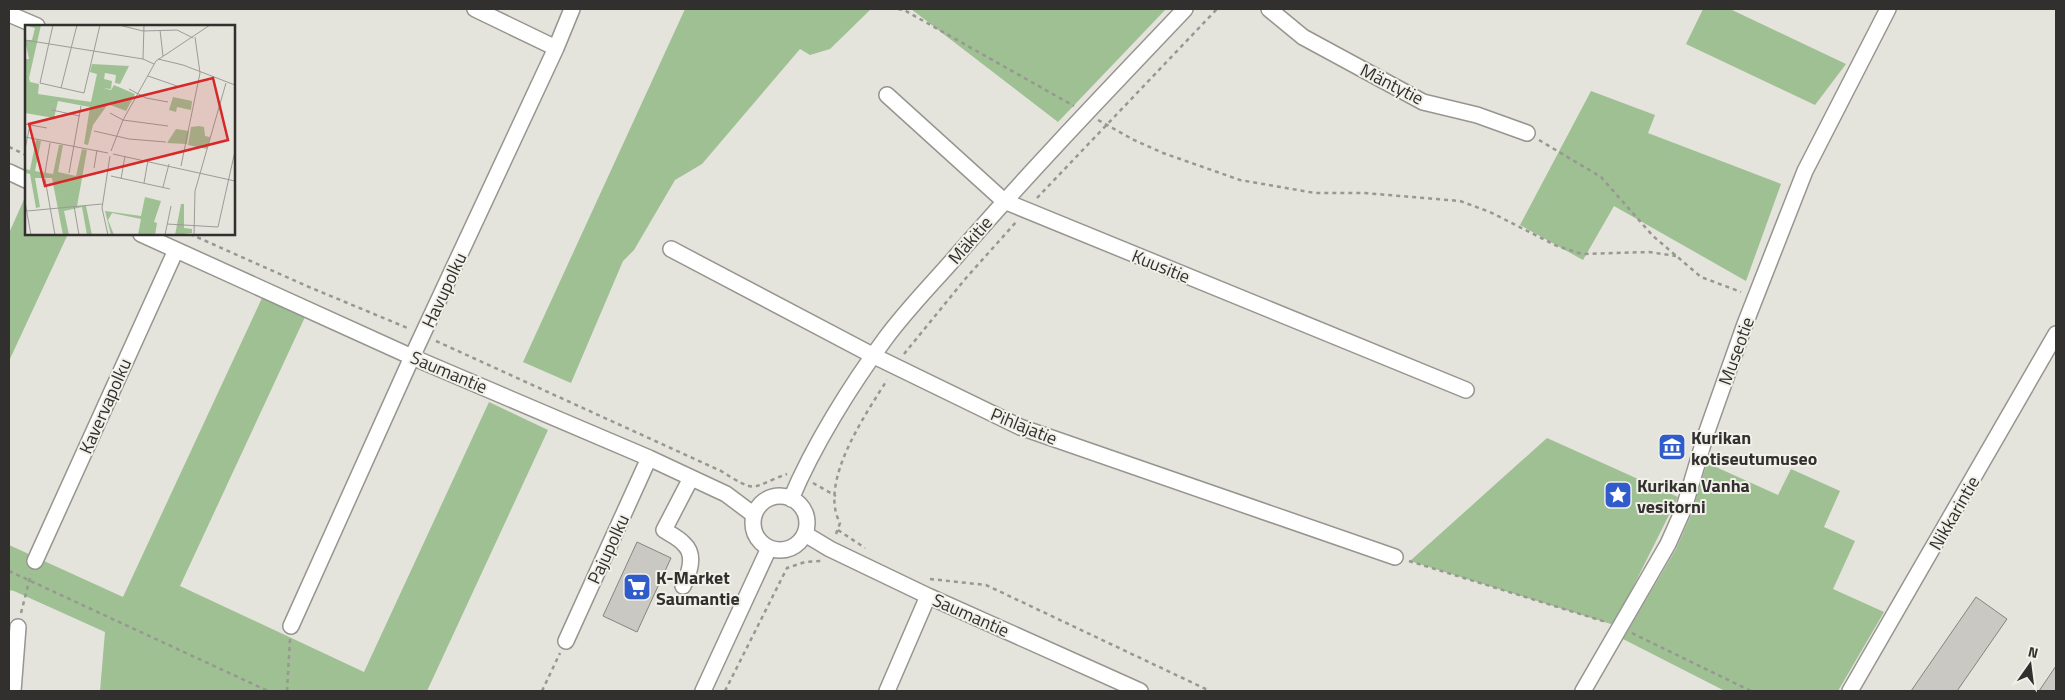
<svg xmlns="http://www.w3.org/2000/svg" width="2065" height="700" viewBox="0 0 2065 700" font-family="'Titillium Web',sans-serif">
<rect width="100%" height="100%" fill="#e4e3dc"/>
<path fill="#9ec093" d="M685 9H871L830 49 810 55 800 49 702 164 675 180 634 250 623 261 571 383 523 362Z
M911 9H1166L1058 122Z
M1703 9H1730L1846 64 1815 105 1686 44Z
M1591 91 1655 115 1648 133 1781 184 1746 281 1614 206 1583 260 1520 225Z
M26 195V234H68L9 361V233Z
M262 298 305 317 180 586 364 672 489 402 548 430 427 691H100L105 632 14 591 9 590V545L123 597Z
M1547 438 1678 497 1614 625 1410 561Z
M1707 463 1778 495 1791 469 1840 491 1824 527 1855 541 1833 589 1884 612 1838 691H1725L1623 639 1676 549 1691 515Z"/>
<path fill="#c9c8c2" stroke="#85847e" d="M637 542 671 558 637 632 603 616Z
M1976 597 2007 619 1957 691H1911Z
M2056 666V691H2039Z"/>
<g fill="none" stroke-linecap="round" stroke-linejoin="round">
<defs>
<path id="minor" d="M475 9 556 48
M1269 9 1303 37 1423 102 1477 115 1527 133
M9 14 37 26
M887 95 1004 201 1466 390
M9 172 26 180
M141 234 412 357 649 458 726 494 754 515
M671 249 874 356 1020 427 1395 557
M753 523a27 27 0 1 1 54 0a27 27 0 1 1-54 0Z
M791 499C813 446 851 385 885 339 907 309 934 282 959 253 1032 169 1109 89 1185 9
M805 534 830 549 928 596 1140 691
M35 561 176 250
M683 586C689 574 696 555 684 544 679 538 670 534 664 530L691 478
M291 626 412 357 556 48 572 9
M566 641 649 458
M13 691 18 627
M703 691 769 548
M887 691 928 596
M1583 691 1668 544 1684 508 1706 434 1745 324 1805 171 1888 9
M1850 691 2056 334"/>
</defs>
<use href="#minor" stroke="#97958f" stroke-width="18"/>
<path stroke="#989792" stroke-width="2.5" stroke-dasharray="4 4" stroke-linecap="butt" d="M898 9 904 10 1074 106
M1098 120 1134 140 1163 153 1240 180 1315 193H1364L1460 201 1490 212 1557 246 1582 254 1649 252 1676 256
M1539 140 1601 177 1653 236 1701 277 1741 292
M9 147 26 155
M1037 198 1217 9
M190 234 309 287 410 329
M436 341 721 471C758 494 749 488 787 474
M904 354 966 278 1017 221
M813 483 836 496
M838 530 865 548
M836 534 840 523C818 482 866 414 887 380
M1409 561 1606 622
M9 571 268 691
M930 579 986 585 1210 691
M21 613 31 574
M1632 633 1751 691
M287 691 290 639
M542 691 560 653
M725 691 787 568 805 562 822 561"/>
<use href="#minor" stroke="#fff" stroke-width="15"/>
</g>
<defs>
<symbol id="museum-square" viewBox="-11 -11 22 22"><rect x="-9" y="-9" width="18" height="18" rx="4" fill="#305bca" stroke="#f1f0e9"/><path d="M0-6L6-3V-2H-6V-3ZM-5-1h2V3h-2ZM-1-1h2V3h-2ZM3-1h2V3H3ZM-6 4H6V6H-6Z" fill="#fff"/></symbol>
<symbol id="sight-square" viewBox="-11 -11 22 22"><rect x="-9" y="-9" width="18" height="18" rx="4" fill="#305bca" stroke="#f1f0e9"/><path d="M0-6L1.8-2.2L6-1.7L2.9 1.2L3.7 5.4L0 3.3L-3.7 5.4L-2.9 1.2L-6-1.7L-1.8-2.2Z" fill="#fff"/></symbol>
<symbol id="supermarket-square" viewBox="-11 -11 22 22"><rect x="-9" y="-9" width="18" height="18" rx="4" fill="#305bca" stroke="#f1f0e9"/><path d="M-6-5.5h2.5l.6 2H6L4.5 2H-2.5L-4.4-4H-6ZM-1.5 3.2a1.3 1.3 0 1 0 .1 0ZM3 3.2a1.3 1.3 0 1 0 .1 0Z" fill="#fff"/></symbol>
</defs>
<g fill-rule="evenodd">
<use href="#museum-square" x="1656" y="431" width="32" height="32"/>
<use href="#sight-square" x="1602" y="479" width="32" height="32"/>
<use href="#supermarket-square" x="621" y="571" width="32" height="32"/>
</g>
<g text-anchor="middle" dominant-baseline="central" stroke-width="4" stroke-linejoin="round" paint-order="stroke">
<g font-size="18" fill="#31302e" stroke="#f1f0e9">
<text transform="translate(1392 84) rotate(27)">Mäntytie</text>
<text transform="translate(970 240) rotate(-49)">Mäkitie</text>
<text transform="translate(1161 266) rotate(22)">Kuusitie</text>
<text transform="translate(444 290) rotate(-65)">Havupolku</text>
<text transform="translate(1736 351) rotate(-70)">Museotie</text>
<text transform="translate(449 372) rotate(23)">Saumantie</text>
<text transform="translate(105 406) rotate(-66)">Kavervapolku</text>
<text transform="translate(1024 426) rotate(22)">Pihlajatie</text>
<text transform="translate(1954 513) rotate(-60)">Nikkarintie</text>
<text transform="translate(608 549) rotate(-65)">Pajupolku</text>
<text transform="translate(971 615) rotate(24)">Saumantie</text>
</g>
<g font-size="18" font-weight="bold" fill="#31302e" stroke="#f1f0e9" text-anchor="start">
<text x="1691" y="437">Kurikan<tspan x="1691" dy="21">kotiseutumuseo</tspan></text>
<text x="1637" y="485">Kurikan Vanha<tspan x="1637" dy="21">vesitorni</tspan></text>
<text x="656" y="577">K-Market<tspan x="656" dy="21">Saumantie</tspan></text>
</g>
</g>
<g transform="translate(25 25)">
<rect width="210" height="210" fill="#e4e3dc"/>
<path d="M0 0H16L4 53 5 57 14 59 13 69 66 77 72 49 65 47 67 39 104 41 95 59 90 58 91 50 80 48 79 54 87 56 86 64 78 63 86 65 89 60 110 69 101 86 83 79 68 100 63 120 59 119 65 82 33 76 29 93 0 88V34H4L0 15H7L10 3ZM148 72 167 76 166 85 152 82 151 87 144 85ZM174 101 179 102 180 111 185 112 182 124 163 120 166 102ZM151 104 164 106 162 119 142 118ZM11 115 16 116 10 146 28 149 34 120H38L33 147 51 151 57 124 62 125 52 181H61L67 210H62L57 182 39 186 44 210H38L27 153H10L15 182 11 183 5 149 0 148V144L5 145ZM120 172 136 176 129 197 132 198 130 210H113L116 194 87 188 83 195 89 210H86L80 186 116 191ZM156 179H159V203L167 204V208L150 210Z" fill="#9ec093"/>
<path fill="none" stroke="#9c9b96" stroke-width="1" d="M28 0 15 58 59 68 75 0M94 0 118 6 152 5 168 13M135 5 138 31M0 15 118 34 129 39M118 34 119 0M133 34 158 40 210 60M123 51 152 61M36 63 52 0M104 64 121 73 143 77M27 85 55 91M85 88 98 95 143 101M0 99 22 103M69 106 104 114 141 117M0 112 83 128M0 124 5 100M86 126 98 95 131 36 185 0M88 129 210 156M156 141 175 48 170 12M69 143 72 125M20 148 25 118M44 148 56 81M86 151 145 164M20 154 30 210M96 154 100 131M119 158 123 135M138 162 144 139M0 177 6 210M49 181 54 210M2 186 77 179M142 199 193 202 210 126M83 210 77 183 85 131M140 210 146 181M169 210 170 166 201 58"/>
<path fill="#d62828" fill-opacity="0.15" stroke="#d62828" stroke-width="2.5" d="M188 53 203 115 20 161 4 99Z"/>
<rect width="210" height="210" fill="none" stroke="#31302e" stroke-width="2.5"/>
</g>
<rect width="2065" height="700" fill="none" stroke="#31302e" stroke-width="20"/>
<g transform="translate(2030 665) rotate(14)" stroke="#f1f0e9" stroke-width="4" paint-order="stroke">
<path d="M0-4L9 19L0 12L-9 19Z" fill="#31302e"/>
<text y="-8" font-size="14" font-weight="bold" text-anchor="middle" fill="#31302e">N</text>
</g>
</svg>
